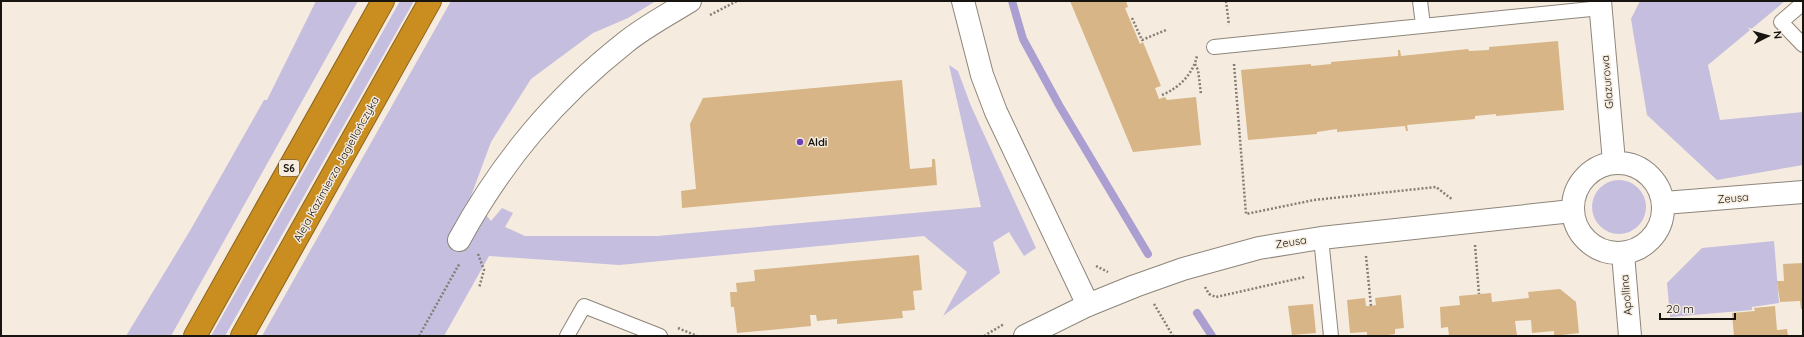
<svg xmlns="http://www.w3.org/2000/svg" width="1804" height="337" viewBox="0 0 1804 337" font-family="Quicksand,sans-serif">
<rect width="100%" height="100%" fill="#f5ecdf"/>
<path fill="#c5bede" d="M316 1H358L171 336H126L191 229 264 100H267Z
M400 1H414L225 336H211Z
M451 1H656L628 18 593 33 531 79 491 142 471 196 491 221 502 208 513 213 505 227 525 236H657L981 207 949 65 958 71 971 106 1036 248 1024 256 1009 232 993 242 1000 273 943 316 967 272 924 236 619 265 489 256 444 336H262Z
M1640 1H1785L1708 65 1720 120 1803 112V165L1717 180 1647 115 1631 19Z
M1592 207a27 27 0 1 1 54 0a27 27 0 1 1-54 0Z
M1774 241 1779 303 1752 307V310L1670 317 1667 283 1702 248Z"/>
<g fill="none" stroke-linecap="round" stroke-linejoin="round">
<path stroke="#ab9ed0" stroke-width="8" d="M1012 1 1023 39 1059 105 1148 254
M1197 313 1212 336"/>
</g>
<path fill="#d7b586" d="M1070 1H1126L1128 7 1125 8 1140 44 1143 42 1161 86 1155 88 1159 99 1165 97 1167 100 1196 97 1201 145 1133 152Z
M1558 41 1564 110 1496 116V114L1475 116V119L1407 125 1408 131H1406L1405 126 1337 132V129L1317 132V134L1248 140 1241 70 1311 64V66L1331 64V62L1398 56V50H1400L1401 56 1468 49 1469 51 1489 50V47Z
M902 80 910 169 932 167V159H935L937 185 682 208 681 191 696 189 690 124 703 98Z
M919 255 922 290 913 291 915 310 902 311 903 318 837 324V319L817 321 816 315H810L811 326 737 333 734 307H731L730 292H737L736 283 755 281 754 270Z
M1803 263V309H1801L1800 301 1780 302 1777 281H1784L1783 264Z
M1560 289 1576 302 1579 333 1554 336V331L1532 333 1531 320 1515 321 1517 336H1449L1448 327 1441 328 1440 307 1460 305 1459 296 1491 293 1492 302 1529 298 1528 292Z
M1401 295 1404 328 1395 329V334L1380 336H1367V332L1350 333 1347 300 1365 298 1366 306H1371L1376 305 1375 298Z
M1313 304 1316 333 1292 335 1288 306Z
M1775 306 1777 330 1787 329 1788 336H1734L1732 313 1755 311 1754 308Z"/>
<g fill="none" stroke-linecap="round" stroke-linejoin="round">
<defs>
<path id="service" d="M1420 1 1423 25
M1803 3 1781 22 1803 45
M1214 47 1601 8
M1321 238 1331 336
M567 336 584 306 660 336"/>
<path id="minor" d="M963 1 982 75 996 112 1088 305
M1664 203 1803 192
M459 240C502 161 555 98 626 42 646 26 669 14 690 1
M1623 254 1630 336"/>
<path id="tertiary" d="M1600 1 1614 162
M1573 208a45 45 0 1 1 90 0a45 45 0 1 1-90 0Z
M1025 336 1088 305 1135 286 1183 269 1259 248 1321 238 1572 211"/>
<path id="motorway" d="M195 336 383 1
M242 336 430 1"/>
</defs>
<use href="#service" stroke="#8e857a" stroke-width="16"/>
<use href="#minor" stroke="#8e857a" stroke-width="24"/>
<use href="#tertiary" stroke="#8e857a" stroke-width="24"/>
<use href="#motorway" stroke="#8c631a" stroke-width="24"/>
<path stroke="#857e76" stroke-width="2.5" stroke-dasharray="2 2" stroke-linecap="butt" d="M1226 1 1229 25
M710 15 737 1
M1132 18 1142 40 1166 30
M1195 64 1198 70 1201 94
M1234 64 1246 214 1314 200 1436 187 1453 200
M1162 95C1179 88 1193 74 1197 56
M1475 245 1479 294
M478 254 484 270 479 288
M1366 256 1371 306
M1096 266 1108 272
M1205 287 1209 294 1216 297 1305 277
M1154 304 1173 336
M678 328 697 336
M419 336 458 266 460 264
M984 336 1004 324"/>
<use href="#service" stroke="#fff" stroke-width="14"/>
<use href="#minor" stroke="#fff" stroke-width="22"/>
<use href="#tertiary" stroke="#fff" stroke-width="22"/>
<use href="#motorway" stroke="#ca8d20" stroke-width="22"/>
</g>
<circle fill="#6d40b7" stroke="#f5ecdf" stroke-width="1.5" cx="800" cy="142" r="4"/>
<g text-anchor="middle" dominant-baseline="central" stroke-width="3" stroke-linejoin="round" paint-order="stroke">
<rect fill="#f5ecdf" stroke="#5a554e" stroke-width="1" x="279" y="160" width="20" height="16" rx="3"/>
<g font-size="10" font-weight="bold" fill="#181410">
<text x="289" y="168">S6</text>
</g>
<g font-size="11" fill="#181410" stroke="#f5ecdf">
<text transform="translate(1607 82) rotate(-95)">Glazurowa</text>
<text transform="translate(336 169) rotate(-61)">Aleja Kazimierza Jagiellończyka</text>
<text transform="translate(1733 198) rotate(-5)">Zeusa</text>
<text transform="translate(1291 242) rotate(-9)">Zeusa</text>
<text transform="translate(1626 295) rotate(-95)">Apollina</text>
</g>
<g font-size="11" font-weight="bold" fill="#181410" stroke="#f5ecdf" text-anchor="start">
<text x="808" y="142">Aldi</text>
</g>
</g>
<rect width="1804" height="337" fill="none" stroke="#181410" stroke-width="4"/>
<g transform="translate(1768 36) rotate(84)" stroke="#f5ecdf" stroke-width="3" paint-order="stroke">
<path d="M0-3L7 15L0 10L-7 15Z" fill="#181410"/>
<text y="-6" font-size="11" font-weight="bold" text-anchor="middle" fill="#181410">N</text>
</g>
<path d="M1660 313v6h75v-6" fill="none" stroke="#181410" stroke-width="2"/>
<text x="1666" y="313" font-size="12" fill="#181410" stroke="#f5ecdf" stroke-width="3" paint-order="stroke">20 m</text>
</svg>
